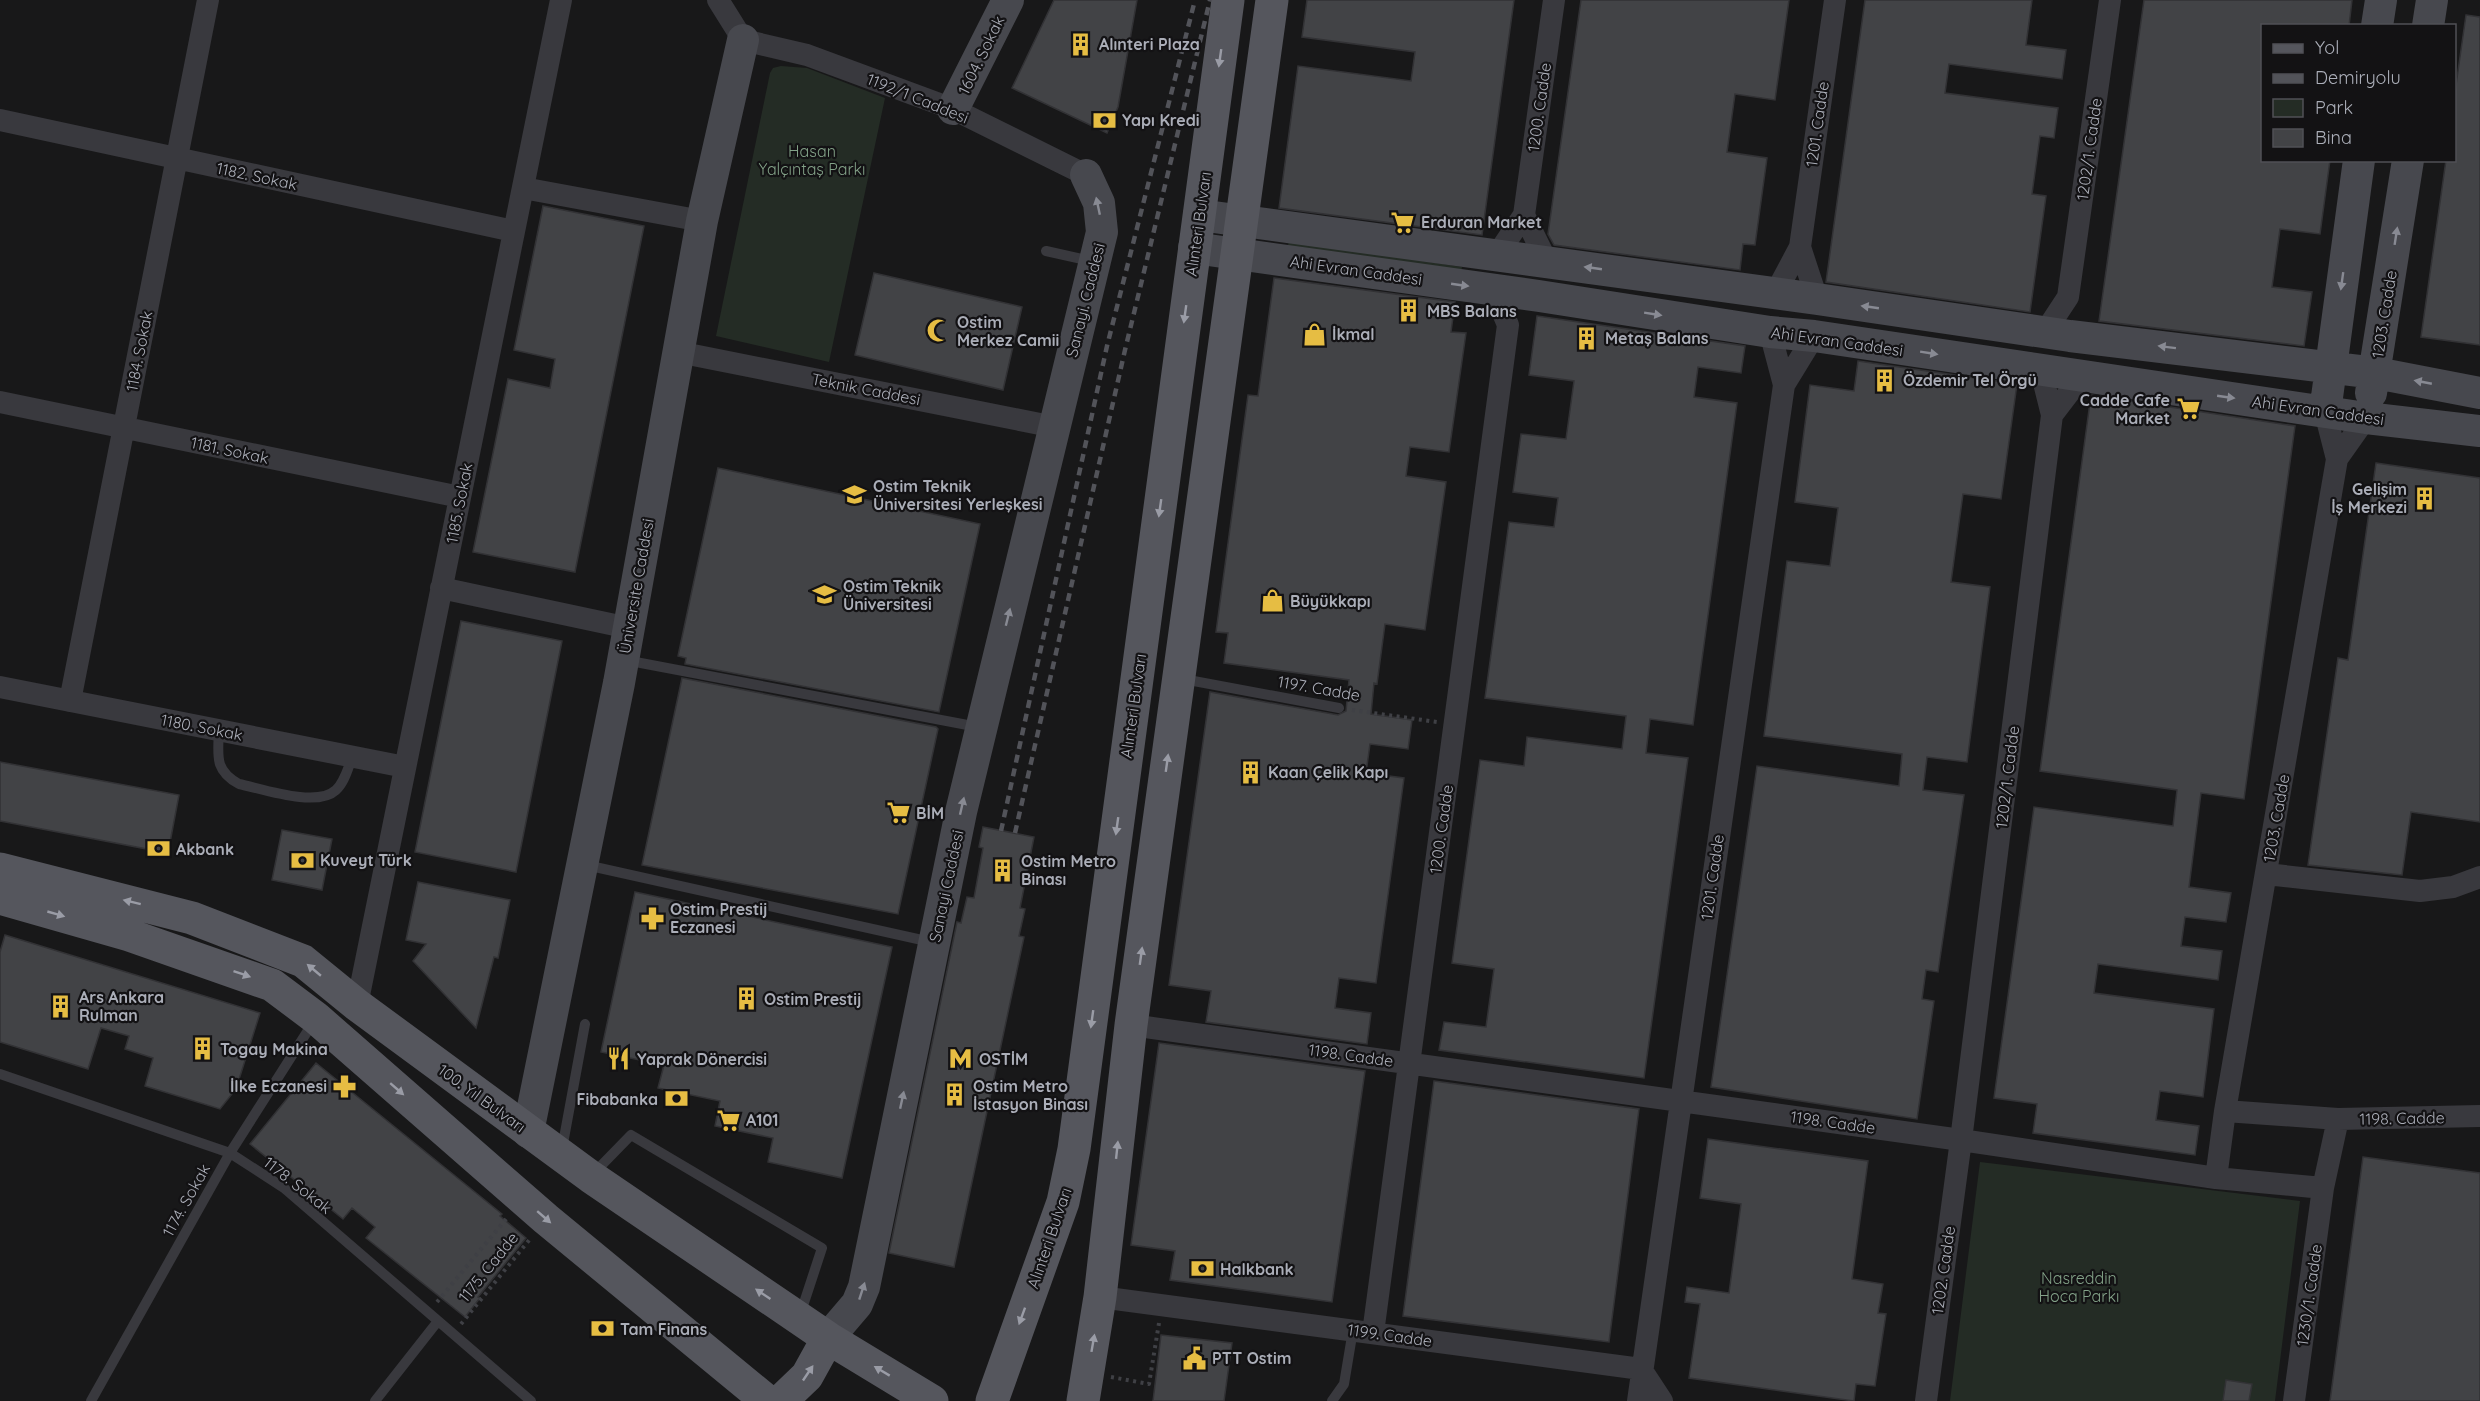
<svg xmlns="http://www.w3.org/2000/svg" width="2480" height="1401" viewBox="0 0 2480 1401" font-family="Quicksand,sans-serif">
<rect width="100%" height="100%" fill="#181819"/>
<path fill="#242c25" d="M781 66 807 68 885 98 829 362 716 336 770 73 773 68Z
M1289 240 1462 267 1460 278 1287 251Z
M1980 1162 2300 1201 2275 1401H1950Z"/>
<path fill="#424346" stroke="#323235" stroke-width="1.5" d="M1054 0H1137L1118 107 1107 133 1012 88Z
M1307 0H1514L1482 235 1279 208 1298 66 1411 81 1415 52 1302 37Z
M1581 0H1789L1775 100 1735 94 1727 152 1767 158 1755 245 1743 244 1740 270 1554 245 1548 234Z
M1865 0H2032L2026 45 2066 50 2062 79 1949 64 1945 93 2058 108 2054 138 2040 136 2032 194 2046 196 2030 312 1826 282Z
M2144 0H2352L2349 26H2262V160H2330L2320 234 2280 229 2272 287 2312 292 2304 346 2099 321Z
M2466 15 2480 17V345L2421 337 2446 160H2454V99Z
M543 206 644 226 575 572 473 552 508 379 550 388 555 359 514 350Z
M874 273 1022 307 1003 390 855 355Z
M1274 278 1455 302 1451 332 1466 333 1449 452 1410 447 1406 476 1446 482 1425 630 1385 624 1377 684 1374 683 1371 714 1412 720 1408 749 1370 744 1366 773 1404 778 1376 983 1339 978 1335 1008 1371 1013 1367 1044 1206 1022 1211 991 1169 985 1210 692 1338 715 1346 711 1349 680 1224 663 1228 633 1216 632 1248 395 1258 396Z
M1537 316 1745 346 1741 373 1698 367 1694 397 1737 403 1693 725 1650 719 1646 753 1688 758 1644 1078 1439 1050 1444 1022 1486 1027 1494 969 1452 963 1480 760 1524 766 1527 737 1622 749 1626 716 1485 698 1509 522 1554 527 1558 498 1513 492 1521 434 1566 439 1574 381 1529 375Z
M1858 361 2017 384 2001 499 1963 494 1959 523 1951 582 1990 587 1967 762 1927 757 1923 790 1964 795 1938 972 1926 970 1922 999 1934 1001 1917 1119 1711 1087 1757 766 1899 786 1902 754 1764 736 1787 561 1830 566 1838 508 1795 502 1810 385 1854 391Z
M2091 395 2295 426 2244 799 2201 793 2189 887 2231 893 2226 922 2185 917 2181 946 2222 951 2218 980 2098 964 2094 993 2214 1009 2203 1097 2160 1091 2156 1120 2199 1126 2195 1155 2033 1133 2037 1104 1994 1098 2034 807 2173 826 2177 790 2040 771Z
M2376 463 2480 478V822L2411 812 2402 875 2308 865 2338 658 2348 660Z
M718 468 980 524 939 712 685 664 686 658 678 656Z
M461 621 562 641 516 872 415 852Z
M682 678 936 727 938 729 898 914 642 865Z
M0 762 179 795 168 853 0 821Z
M983 827 1034 837 1020 908 1025 909 1019 936 1024 937 954 1267 889 1253 957 922 961 923 967 897 974 898 983 848 979 847Z
M282 830 332 839 322 890 272 880Z
M418 882 510 900 498 958 494 957 476 1028 413 961 426 944 406 940Z
M635 892 892 947 842 1178 768 1162 773 1138 715 1126 720 1101 658 1088 664 1065 601 1052Z
M5 935 260 1013 236 1089 220 1109 145 1086 153 1058 125 1049 129 1036 101 1028 88 1069 0 1042V952Z
M1159 1043 1365 1071 1332 1302 1170 1280 1175 1251 1131 1245Z
M316 1063 502 1214 500 1216 526 1238 478 1297 480 1298 465 1317 366 1238 375 1227 352 1208 343 1219 250 1144Z
M1434 1081 1639 1109 1609 1342 1403 1316Z
M1708 1139 1868 1161 1852 1279 1883 1284 1878 1313 1886 1314 1875 1386 1856 1384 1854 1401 1689 1378 1700 1304 1685 1302 1687 1287 1729 1293 1741 1204 1700 1198Z
M2363 1157 2480 1173V1401H2330Z
M1161 1335 1232 1343 1224 1401H1153Z
M2226 1380 2252 1384 2249 1401H2223Z"/>
<g fill="none" stroke-linecap="round" stroke-linejoin="round">
<path stroke="#3f4045" stroke-width="4" stroke-dasharray="3 4.5" stroke-linecap="butt" d="M1352 710 1437 722
M437 1302 507 1218
M461 1324 530 1239
M1111 1377 1149 1384 1159 1323"/>
<path stroke="#39393e" stroke-width="10" d="M1046 251 1091 261
M625 660 978 727
M1183 679 1339 708
M219 730C218 756 214 770 239 784 263 789 317 808 336 790 345 782 348 767 353 756
M586 865 931 942
M0 1074 230 1153 284 1188 531 1401
M562 1149 585 1024
M592 1175 631 1135 822 1248 800 1315
M91 1401 230 1153 314 1021
M375 1401 438 1321
M1332 1401 1344 1384 1353 1330"/>
<path stroke="#39393e" stroke-width="22" d="M718 0 743 40 807 55 953 109 1086 175
M0 120 514 231
M523 188 702 221
M1524 215 1547 262
M1800 247 1817 299
M1497 255 1524 215 1554 0
M1775 294 1800 247 1835 0
M2045 332 2068 297 2110 0
M678 352 1055 427
M1784 385 1814 336
M0 402 460 497
M2052 415 2081 377
M2337 459 2366 418
M441 588 629 628
M0 687 405 767
M70 701 208 0
M2266 874 2420 891 2453 887 2480 877
M357 1005 561 0
M1131 1025 1961 1140 2216 1178 2323 1188 2338 1119 2480 1116
M2225 1111 2338 1119
M2216 1178 2225 1111 2337 459 2325 412
M1100 1297 1641 1369 1662 1401
M1373 1333 1508 325 1493 289
M1638 1401 1784 385 1770 332
M1926 1401 1961 1140 2052 415 2041 371
M2294 1401 2323 1188"/>
<path stroke="#47484e" stroke-width="32" d="M2377 26 2381 0
M2428 26 2432 0
M953 109 1008 0
M1199 215 1817 299 2070 336 2376 373 2480 393
M1194 248 1539 296 1770 332 1814 336 2366 418 2480 431
M2371 393 2408 160
M2325 412 2359 160
M528 1132 619 683 702 221 743 40
M828 1338 857 1304 864 1287 961 812 1102 232 1099 203 1086 175"/>
<path stroke="#55565d" stroke-width="33" d="M0 869 192 918 303 961 357 1005 591 1177 828 1338 932 1401
M0 898 129 935 272 985 316 1018 546 1219 767 1401
M781 1401 807 1376 828 1338
M992 1401 1063 1202 1074 1149 1228 0
M1083 1401 1100 1297 1131 1025 1272 0"/>
<path stroke="#525359" stroke-width="4.5" stroke-dasharray="8 6" stroke-linecap="butt" d="M1001 831 1107 346 1195 0
M1015 833 1125 350 1210 0"/>
</g>
<defs><path id="oneway-solid" d="M-6-.8H1V-3.2L6.5 0L1 3.2V.8H-6Z" transform="scale(1.5)"/></defs>
<g fill="#9a9ca6">
<use href="#oneway-solid" transform="translate(1220 58) rotate(98)"/>
<use href="#oneway-solid" transform="translate(1185 314) rotate(98)"/>
<use href="#oneway-solid" transform="translate(1160 508) rotate(98)"/>
<use href="#oneway-solid" transform="translate(1167 763) rotate(-82)"/>
<use href="#oneway-solid" transform="translate(1117 826) rotate(98)"/>
<use href="#oneway-solid" transform="translate(132 902) rotate(-166)"/>
<use href="#oneway-solid" transform="translate(56 914) rotate(16)"/>
<use href="#oneway-solid" transform="translate(1141 956) rotate(-82)"/>
<use href="#oneway-solid" transform="translate(314 970) rotate(-140)"/>
<use href="#oneway-solid" transform="translate(242 974) rotate(19)"/>
<use href="#oneway-solid" transform="translate(1092 1019) rotate(98)"/>
<use href="#oneway-solid" transform="translate(397 1089) rotate(41)"/>
<use href="#oneway-solid" transform="translate(1117 1150) rotate(-84)"/>
<use href="#oneway-solid" transform="translate(544 1217) rotate(41)"/>
<use href="#oneway-solid" transform="translate(763 1294) rotate(-146)"/>
<use href="#oneway-solid" transform="translate(1022 1316) rotate(110)"/>
<use href="#oneway-solid" transform="translate(1093 1343) rotate(-80)"/>
<use href="#oneway-solid" transform="translate(882 1371) rotate(-149)"/>
<use href="#oneway-solid" transform="translate(808 1373) rotate(-56)"/>
</g>
<g fill="#888a93">
<use href="#oneway-solid" transform="translate(1098 206) rotate(-102)"/>
<use href="#oneway-solid" transform="translate(2396 236) rotate(-81)"/>
<use href="#oneway-solid" transform="translate(1593 268) rotate(-172)"/>
<use href="#oneway-solid" transform="translate(2342 281) rotate(98)"/>
<use href="#oneway-solid" transform="translate(1460 285) rotate(8)"/>
<use href="#oneway-solid" transform="translate(1870 307) rotate(-172)"/>
<use href="#oneway-solid" transform="translate(1653 314) rotate(9)"/>
<use href="#oneway-solid" transform="translate(2167 347) rotate(-173)"/>
<use href="#oneway-solid" transform="translate(1929 353) rotate(9)"/>
<use href="#oneway-solid" transform="translate(2423 382) rotate(-169)"/>
<use href="#oneway-solid" transform="translate(2226 397) rotate(8)"/>
<use href="#oneway-solid" transform="translate(1008 617) rotate(-76)"/>
<use href="#oneway-solid" transform="translate(962 806) rotate(-77)"/>
<use href="#oneway-solid" transform="translate(902 1100) rotate(-78)"/>
<use href="#oneway-solid" transform="translate(862 1291) rotate(-72)"/>
</g>
<defs>
<symbol id="building-bare" viewBox="-9 -9 18 18"><path d="M-4-6H4V6H1V3H-1V6H-4ZM-2.5-4.3h1.7v1.8h-1.7ZM.8-4.3h1.7v1.8H.8ZM-2.5-1h1.7V.8h-1.7ZM.8-1h1.7V.8H.8Z" fill="#e6bd43" stroke="#131214" stroke-width="2.5" paint-order="stroke"/></symbol>
<symbol id="bank-bare" viewBox="-9 -9 18 18"><path d="M-6-4H6V4H-6ZM0-2.3a2.3 2.3 0 1 0 0 4.6a2.3 2.3 0 1 0 0-4.6Z" fill="#e6bd43" stroke="#131214" stroke-width="2.5" paint-order="stroke"/></symbol>
<symbol id="supermarket-bare" viewBox="-9 -9 18 18"><path d="M-6-5.5h2.5l.6 2H6L4.5 2H-2.5L-4.4-4H-6ZM-1.5 3.2a1.3 1.3 0 1 0 .1 0ZM3 3.2a1.3 1.3 0 1 0 .1 0Z" fill="#e6bd43" stroke="#131214" stroke-width="2.5" paint-order="stroke"/></symbol>
<symbol id="mosque-bare" viewBox="-9 -9 18 18"><path d="M3.5-4.9A6 6 0 1 0 3.5 4.9A5 5 0 1 1 3.5-4.9Z" fill="#e6bd43" stroke="#131214" stroke-width="2.5" paint-order="stroke"/></symbol>
<symbol id="shop-bare" viewBox="-9 -9 18 18"><path d="M-5-2.5h2.3a2.7 3.5 0 0 1 5.4 0H5L5.5 6h-11ZM-1.5-2.5h3a1.5 2.3 0 0 0-3 0Z" fill="#e6bd43" stroke="#131214" stroke-width="2.5" paint-order="stroke"/></symbol>
<symbol id="university-bare" viewBox="-9 -9 18 18"><path d="M0-5L7-2L0 1L-7-2ZM-4 1L0 2.5L4 1V4Q0 6-4 4Z" fill="#e6bd43" stroke="#131214" stroke-width="2.5" paint-order="stroke"/></symbol>
<symbol id="school-bare" viewBox="-9 -9 18 18"><path d="M0-5L7-2L0 1L-7-2ZM-4 1L0 2.5L4 1V4Q0 6-4 4Z" fill="#e6bd43" stroke="#131214" stroke-width="2.5" paint-order="stroke"/></symbol>
<symbol id="pharmacy-bare" viewBox="-9 -9 18 18"><path d="M-2-6h4v4h4v4h-4v4h-4v-4h-4v-4h4Z" fill="#e6bd43" stroke="#131214" stroke-width="2.5" paint-order="stroke"/></symbol>
<symbol id="restaurant-bare" viewBox="-9 -9 18 18"><path d="M-5-6h1v4h1v-4h1v4h1v-4h1v5L-1.5 .5V6h-2V.5L-5-1ZM5-6V6H3V1.5H1.5Q1.5-4 5-6Z" fill="#e6bd43" stroke="#131214" stroke-width="2.5" paint-order="stroke"/></symbol>
<symbol id="metro-bare" viewBox="-9 -9 18 18"><path d="M-5.5 5V-5H-3L0 0L3-5H5.5V5H3V-.5L0 4L-3-.5V5Z" fill="#e6bd43" stroke="#131214" stroke-width="2.5" paint-order="stroke"/></symbol>
<symbol id="civic-bare" viewBox="-9 -9 18 18"><path d="M-.6-6.5H3V-4.5H.6V-3L4-1V1h2V6H-6V1h2V-1L-.6-3ZM-1.2 2.5V6h2.4V2.5Z" fill="#e6bd43" stroke="#131214" stroke-width="2.5" paint-order="stroke"/></symbol>
</defs>
<g fill-rule="evenodd">
<use href="#building-bare" x="1064" y="28" width="33" height="33"/>
<use href="#bank-bare" x="1088" y="104" width="33" height="33"/>
<use href="#supermarket-bare" x="1386" y="206" width="33" height="33"/>
<use href="#building-bare" x="1392" y="294" width="33" height="33"/>
<use href="#mosque-bare" x="922" y="314" width="33" height="33"/>
<use href="#shop-bare" x="1298" y="318" width="33" height="33"/>
<use href="#building-bare" x="1570" y="322" width="33" height="33"/>
<use href="#building-bare" x="1868" y="364" width="33" height="33"/>
<use href="#supermarket-bare" x="2172" y="392" width="33" height="33"/>
<use href="#university-bare" x="838" y="478" width="33" height="33"/>
<use href="#building-bare" x="2408" y="482" width="33" height="33"/>
<use href="#school-bare" x="808" y="578" width="33" height="33"/>
<use href="#shop-bare" x="1256" y="584" width="33" height="33"/>
<use href="#building-bare" x="1234" y="756" width="33" height="33"/>
<use href="#supermarket-bare" x="882" y="796" width="33" height="33"/>
<use href="#bank-bare" x="142" y="832" width="33" height="33"/>
<use href="#bank-bare" x="286" y="844" width="33" height="33"/>
<use href="#building-bare" x="986" y="854" width="33" height="33"/>
<use href="#pharmacy-bare" x="636" y="902" width="33" height="33"/>
<use href="#building-bare" x="730" y="982" width="33" height="33"/>
<use href="#building-bare" x="44" y="990" width="33" height="33"/>
<use href="#building-bare" x="186" y="1032" width="33" height="33"/>
<use href="#restaurant-bare" x="602" y="1042" width="33" height="33"/>
<use href="#metro-bare" x="944" y="1042" width="33" height="33"/>
<use href="#pharmacy-bare" x="328" y="1070" width="33" height="33"/>
<use href="#building-bare" x="938" y="1078" width="33" height="33"/>
<use href="#bank-bare" x="660" y="1082" width="33" height="33"/>
<use href="#supermarket-bare" x="712" y="1104" width="33" height="33"/>
<use href="#bank-bare" x="1186" y="1252" width="33" height="33"/>
<use href="#bank-bare" x="586" y="1312" width="33" height="33"/>
<use href="#civic-bare" x="1178" y="1342" width="33" height="33"/>
</g>
<g text-anchor="middle" dominant-baseline="central" stroke-width="4.5" stroke-linejoin="round" paint-order="stroke">
<g font-size="16" font-weight="bold" fill="#abaeb8" stroke="#131214" text-anchor="start">
<text x="1099" y="44">Alınteri Plaza</text>
<text x="1122" y="120">Yapı Kredi</text>
<text x="1421" y="222">Erduran Market</text>
<text x="1427" y="311">MBS Balans</text>
<text x="957" y="322">Ostim<tspan x="957" dy="18">Merkez Camii</tspan></text>
<text x="1332" y="334">İkmal</text>
<text x="1605" y="338">Metaş Balans</text>
<text x="1903" y="380">Özdemir Tel Örgü</text>
<text x="2170" y="400" text-anchor="end">Cadde Cafe<tspan x="2170" dy="18">Market</tspan></text>
<text x="873" y="486">Ostim Teknik<tspan x="873" dy="18">Üniversitesi Yerleşkesi</tspan></text>
<text x="2407" y="489" text-anchor="end">Gelişim<tspan x="2407" dy="18">İş Merkezi</tspan></text>
<text x="843" y="586">Ostim Teknik<tspan x="843" dy="18">Üniversitesi</tspan></text>
<text x="1290" y="601">Büyükkapı</text>
<text x="1268" y="772">Kaan Çelik Kapı</text>
<text x="916" y="813">BİM</text>
<text x="176" y="849">Akbank</text>
<text x="320" y="860">Kuveyt Türk</text>
<text x="1021" y="861">Ostim Metro<tspan x="1021" dy="18">Binası</tspan></text>
<text x="670" y="909">Ostim Prestij<tspan x="670" dy="18">Eczanesi</tspan></text>
<text x="79" y="997">Ars Ankara<tspan x="79" dy="18">Rulman</tspan></text>
<text x="764" y="999">Ostim Prestij</text>
<text x="220" y="1049">Togay Makina</text>
<text x="637" y="1059">Yaprak Dönercisi</text>
<text x="979" y="1059">OSTİM</text>
<text x="327" y="1086" text-anchor="end">İlke Eczanesi</text>
<text x="973" y="1086">Ostim Metro<tspan x="973" dy="18">İstasyon Binası</tspan></text>
<text x="658" y="1099" text-anchor="end">Fibabanka</text>
<text x="746" y="1120">A101</text>
<text x="1220" y="1269">Halkbank</text>
<text x="620" y="1329">Tam Finans</text>
<text x="1212" y="1358">PTT Ostim</text>
</g>
<g font-size="16" fill="#abaeb8" stroke="#131214">
<text transform="translate(981 55) rotate(-64)">1604. Sokak</text>
<text transform="translate(918 98) rotate(22)">1192/1 Caddesi</text>
<text transform="translate(1539 107) rotate(-82)">1200. Cadde</text>
<text transform="translate(1817 124) rotate(-82)">1201. Cadde</text>
<text transform="translate(2089 149) rotate(-82)">1202/1. Cadde</text>
<text transform="translate(257 176) rotate(12)">1182. Sokak</text>
<text transform="translate(1198 224) rotate(-82)">Alınteri Bulvarı</text>
<text transform="translate(1356 270) rotate(8)">Ahi Evran Caddesi</text>
<text transform="translate(1085 300) rotate(-76)">Sanayi. Caddesi</text>
<text transform="translate(2384 314) rotate(-81)">1203. Cadde</text>
<text transform="translate(1837 341) rotate(8)">Ahi Evran Caddesi</text>
<text transform="translate(139 351) rotate(-79)">1184. Sokak</text>
<text transform="translate(866 389) rotate(11)">Teknik Caddesi</text>
<text transform="translate(2318 410) rotate(8)">Ahi Evran Caddesi</text>
<text transform="translate(230 450) rotate(12)">1181. Sokak</text>
<text transform="translate(459 503) rotate(-79)">1185. Sokak</text>
<text transform="translate(636 586) rotate(-80)">Üniversite Caddesi</text>
<text transform="translate(1319 688) rotate(10)">1197. Cadde</text>
<text transform="translate(1133 706) rotate(-82)">Alınteri Bulvarı</text>
<text transform="translate(202 727) rotate(11)">1180. Sokak</text>
<text transform="translate(2007 777) rotate(-83)">1202/1. Cadde</text>
<text transform="translate(2276 818) rotate(-80)">1203. Cadde</text>
<text transform="translate(1441 829) rotate(-82)">1200. Cadde</text>
<text transform="translate(1712 877) rotate(-82)">1201. Cadde</text>
<text transform="translate(946 886) rotate(-78)">Sanayi Caddesi</text>
<text transform="translate(1351 1055) rotate(8)">1198. Cadde</text>
<text transform="translate(482 1098) rotate(36)">100. Yıl Bulvarı</text>
<text transform="translate(2402 1118) rotate(-1)">1198. Cadde</text>
<text transform="translate(1833 1122) rotate(8)">1198. Cadde</text>
<text transform="translate(298 1185) rotate(38)">1178. Sokak</text>
<text transform="translate(186 1200) rotate(-61)">1174. Sokak</text>
<text transform="translate(1049 1238) rotate(-71)">Alınteri Bulvarı</text>
<text transform="translate(488 1267) rotate(-51)">1175. Cadde</text>
<text transform="translate(1943 1270) rotate(-82)">1202. Cadde</text>
<text transform="translate(2309 1295) rotate(-82)">1230/1. Cadde</text>
<text transform="translate(1390 1335) rotate(8)">1199. Cadde</text>
</g>
<g font-size="16" fill="#83a288" stroke="#131214">
<text x="812" y="151">Hasan<tspan x="812" dy="18">Yalçıntaş Parkı</tspan></text>
<text x="2079" y="1278">Nasreddin<tspan x="2079" dy="18">Hoca Parkı</tspan></text>
</g>
</g>
<rect x="2261" y="24" width="195" height="138" fill="#131214" stroke="#505056" stroke-width="1.5"/>
<rect x="2273" y="44" width="30" height="9" fill="#55565d" stroke="#505056" stroke-width="1.5"/>
<text x="2315" y="54" font-size="18" fill="#abaeb8">Yol</text>
<rect x="2273" y="74" width="30" height="9" fill="#525359" stroke="#505056" stroke-width="1.5"/>
<text x="2315" y="84" font-size="18" fill="#abaeb8">Demiryolu</text>
<rect x="2273" y="99" width="30" height="18" fill="#242c25" stroke="#505056" stroke-width="1.5"/>
<text x="2315" y="114" font-size="18" fill="#abaeb8">Park</text>
<rect x="2273" y="129" width="30" height="18" fill="#424346" stroke="#505056" stroke-width="1.5"/>
<text x="2315" y="144" font-size="18" fill="#abaeb8">Bina</text>
</svg>
